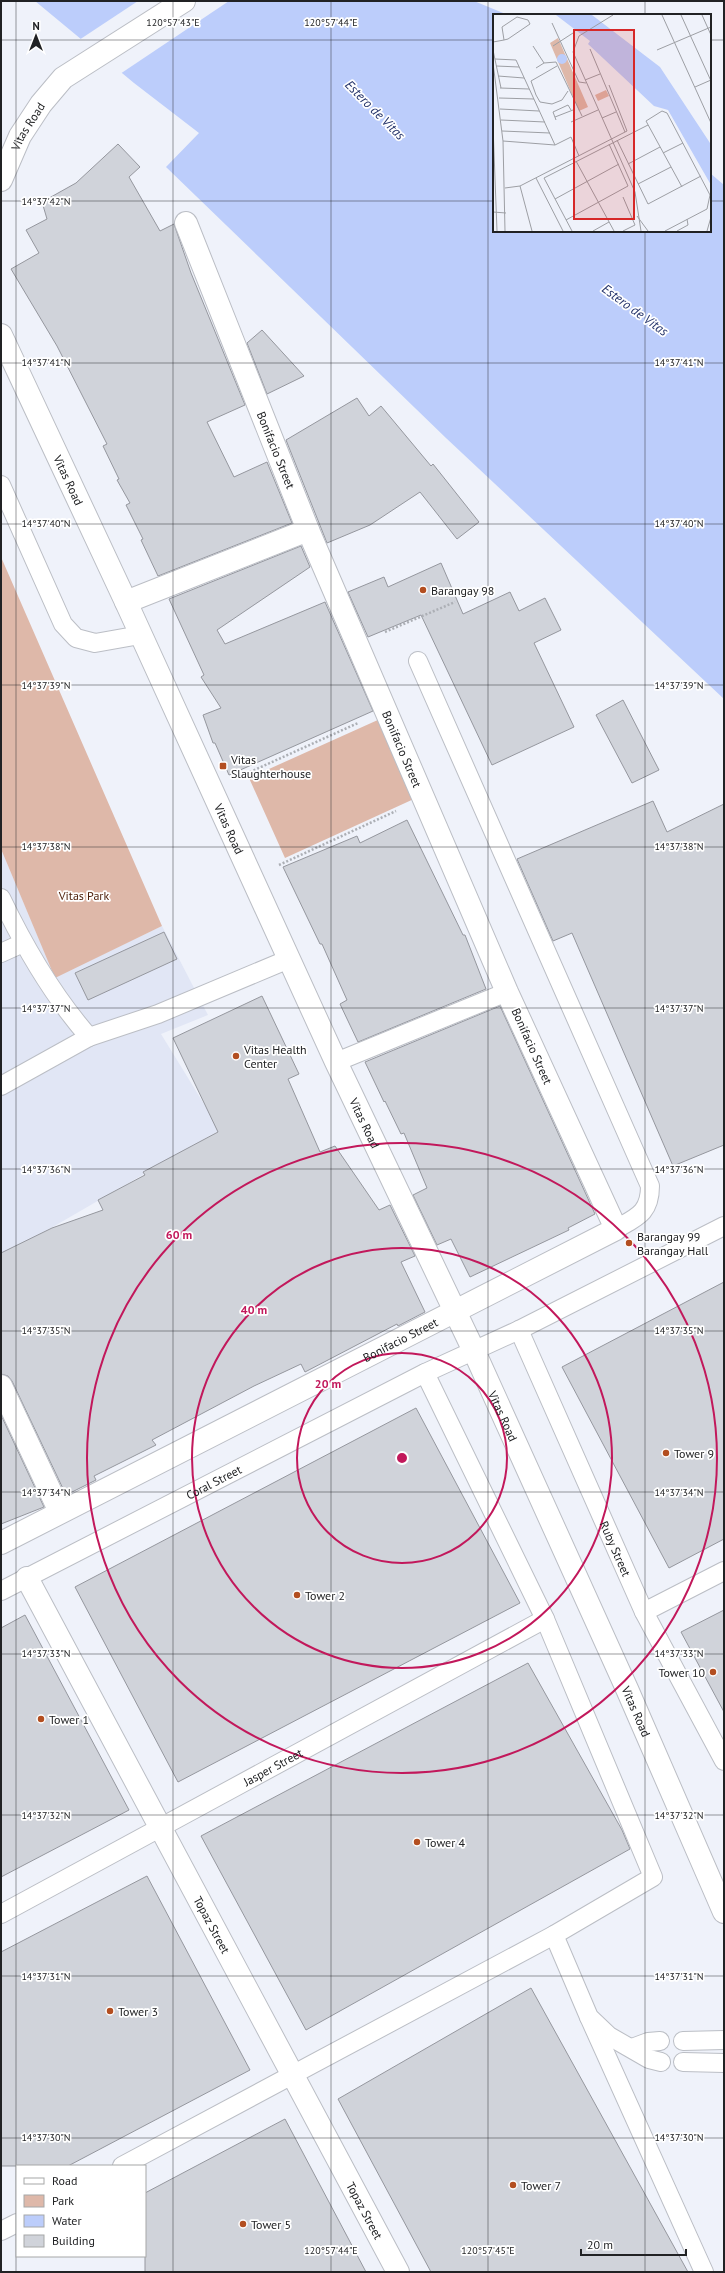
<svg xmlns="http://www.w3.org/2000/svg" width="725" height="2273" viewBox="0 0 725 2273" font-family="'PT Sans',sans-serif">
<rect width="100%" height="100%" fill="#eff2fa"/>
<path fill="#e1e6f5" d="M1 849 55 977 162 926 208 1015 161 1034 220 1130 1 1257Z"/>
<path fill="#deb8a9" d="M1 557 162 926 55 978 1 849Z
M380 719 416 798 285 858 249 778Z"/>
<path fill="#bccdfb" d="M35 1H474L508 15H494V231H710V173L724 185V699L446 438 166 167 199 133 134 83Z"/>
<path fill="#eff2fa" d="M138 1H229L120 74 79 40Z"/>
<path fill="#d0d3da" stroke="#95979e" d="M118 144 140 167 129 177 160 231 174 224 191 273 245 405 207 422 234 477 267 462 292 523 158 576 141 540 143 539 126 505 130 503 117 480 119 479 103 446 107 444 57 346 11 269 39 253 26 230 47 219 42 202 76 183Z
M262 330 304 376 267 394 247 343Z
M357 398 369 416 381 406 431 466 433 464 479 522 457 539 420 492 370 525 327 543 286 440Z
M301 546 310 567 217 630 225 644 325 602 373 711 229 775 215 743H213L203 715 221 708 201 677 204 675 169 599Z
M441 563 463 614 510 592 519 611 545 598 561 630 534 643 574 727 492 765 421 615 368 637 348 592 384 577 388 587Z
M623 700 659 770 632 783 596 715Z
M653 801 667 832 724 804V1145L673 1166 572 933 553 941 517 859Z
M407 820 463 935H465L486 989 358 1042 340 1004 347 1000 322 944H320L283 867 357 836 360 843Z
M164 932 177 959 88 1000 75 973Z
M262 996 299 1074 288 1079 320 1152 335 1146 379 1210 390 1205 415 1256 401 1262 425 1312 398 1326 397 1324 305 1372 301 1364 254 1386 152 1440 156 1445 94 1476 96 1480 66 1495 12 1381 8 1376 1 1374V1253L52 1228 103 1210 98 1200 145 1175 143 1172 218 1132 173 1038Z
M500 1006 595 1214 568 1228 569 1230 470 1277 451 1239 437 1245 413 1195 427 1188 404 1133 401 1134 385 1101 384 1102 365 1062Z
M724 1282V1539L669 1568 562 1367Z
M416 1408 520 1603 178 1782 75 1587Z
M1 1415 44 1507 1 1524Z
M724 1610V1712L681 1632Z
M25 1615 129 1810 1 1877V1628Z
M528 1663 622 1830 630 1849 306 2030 201 1836Z
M147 1876 250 2070 68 2166H1V1952Z
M531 1988 688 2272H431L338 2099Z
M285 2119 366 2272H145V2193Z"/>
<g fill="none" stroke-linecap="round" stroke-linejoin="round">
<defs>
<g id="lane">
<path d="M1 485 63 624 76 638 95 643 140 635"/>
<path d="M418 661 650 1186C650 1213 637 1217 616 1229"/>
<path d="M1 898C25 948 52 995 89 1037"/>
<path d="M1 953 23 943"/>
<path d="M336 1062 507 992"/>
<path d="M1 1086 89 1037 158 1014 289 959"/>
<path id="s1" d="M519 1330 644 1612 724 1761"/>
<path id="s2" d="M1 1591 425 1373 519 1330 724 1226"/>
<path d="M644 1612 724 1571"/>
<path id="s3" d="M1 1914 545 1619"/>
<path d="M554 1935 589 2017 609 2036 649 2059 661 2062"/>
<path d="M589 2017 704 2272"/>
<path d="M683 2041 724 2040"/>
<path d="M632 2048 648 2042 660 2041"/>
<path d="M683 2062 724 2063"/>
<path d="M122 2166 554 1935 653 1877 545 1619 425 1373"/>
<path d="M1 2231 17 2223"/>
</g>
<g id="street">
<path d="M126 602 308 530"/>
<path d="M1 1386 60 1512"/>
<path id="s4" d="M1 1543 616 1229 507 992 308 530 186 223"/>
<path id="s5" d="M27 1578 398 2272"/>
</g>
<g id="secondary">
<path id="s6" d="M1 180 20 136 41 104 63 78 184 1"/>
<path id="s7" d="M1 335 126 602 336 1062 474 1351 627 1689 724 1912"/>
</g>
</defs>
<use href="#lane" stroke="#bbbec5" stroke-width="20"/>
<use href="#street" stroke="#bbbec5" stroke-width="24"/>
<use href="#secondary" stroke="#bbbec5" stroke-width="24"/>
<path stroke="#acafb5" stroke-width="2.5" stroke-dasharray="2 2" stroke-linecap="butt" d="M385 632 455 602
M239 777 358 723
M279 865 396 811"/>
<use href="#lane" stroke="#fff" stroke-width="18"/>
<use href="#street" stroke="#fff" stroke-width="22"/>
<use href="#secondary" stroke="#fff" stroke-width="22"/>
</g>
<path fill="none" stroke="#212224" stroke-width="1" stroke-opacity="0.45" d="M16 1V2272M173 1V2272M331 1V2272M488 1V2272M645 1V15M1 40H494M710 40H724M1 201H494M710 201H724M645 231V2272M1 363H724M1 524H724M1 685H724M1 847H724M1 1008H724M1 1169H724M1 1331H724M1 1492H724M1 1654H724M1 1815H724M1 1976H724M1 2138H724"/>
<g fill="none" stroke="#c2185b" stroke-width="2">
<circle cx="402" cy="1458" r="105"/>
<circle cx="402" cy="1458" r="210"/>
<circle cx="402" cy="1458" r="315"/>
</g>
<g fill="#b34e20" stroke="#fff" stroke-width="1.5">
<circle cx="423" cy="590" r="4"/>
<rect x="219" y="762" width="8" height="8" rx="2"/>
<circle cx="236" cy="1056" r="4"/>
<circle cx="629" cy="1243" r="4"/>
<circle cx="666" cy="1453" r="4"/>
<circle cx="297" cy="1595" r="4"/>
<circle cx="713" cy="1672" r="4"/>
<circle cx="41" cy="1719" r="4"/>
<circle cx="417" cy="1842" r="4"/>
<circle cx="110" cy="2011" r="4"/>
<circle cx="513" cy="2185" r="4"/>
<circle cx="243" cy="2224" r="4"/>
</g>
<g text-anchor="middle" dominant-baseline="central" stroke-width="3.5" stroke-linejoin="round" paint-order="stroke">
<g font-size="12" fill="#212224" stroke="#fff">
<text stroke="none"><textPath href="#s6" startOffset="60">Vitas Road</textPath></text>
<text transform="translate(276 450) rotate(68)">Bonifacio Street</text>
<text stroke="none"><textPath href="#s7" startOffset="160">Vitas Road</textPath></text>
<text transform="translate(402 749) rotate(67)">Bonifacio Street</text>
<text stroke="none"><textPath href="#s7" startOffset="544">Vitas Road</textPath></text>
<text transform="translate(532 1046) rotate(66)">Bonifacio Street</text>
<text stroke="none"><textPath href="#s7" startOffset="868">Vitas Road</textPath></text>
<text stroke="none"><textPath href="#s4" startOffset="448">Bonifacio Street</textPath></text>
<text stroke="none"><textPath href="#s7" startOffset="1192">Vitas Road</textPath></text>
<text stroke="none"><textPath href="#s2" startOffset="239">Coral Street</textPath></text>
<text stroke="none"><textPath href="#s1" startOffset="239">Ruby Street</textPath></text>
<text stroke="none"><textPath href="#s7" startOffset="1516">Vitas Road</textPath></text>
<text stroke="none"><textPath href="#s3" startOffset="309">Jasper Street</textPath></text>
<text stroke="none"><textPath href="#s5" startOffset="393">Topaz Street</textPath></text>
<text stroke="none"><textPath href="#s5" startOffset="717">Topaz Street</textPath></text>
</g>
<g font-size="12" fill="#212224" stroke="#fff" text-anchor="start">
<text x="431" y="590">Barangay 98</text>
<text x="231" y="759">Vitas<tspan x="231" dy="14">Slaughterhouse</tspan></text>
<text x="244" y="1049">Vitas Health<tspan x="244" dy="14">Center</tspan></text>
<text x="637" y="1236">Barangay 99<tspan x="637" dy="14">Barangay Hall</tspan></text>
<text x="674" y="1453">Tower 9</text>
<text x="305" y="1595">Tower 2</text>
<text x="705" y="1672" text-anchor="end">Tower 10</text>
<text x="49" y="1719">Tower 1</text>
<text x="425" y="1842">Tower 4</text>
<text x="118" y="2011">Tower 3</text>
<text x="521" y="2185">Tower 7</text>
<text x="251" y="2224">Tower 5</text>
</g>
<g font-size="12" fill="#4c1d08" stroke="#fff">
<text x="84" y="895">Vitas Park</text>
</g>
<g font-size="13" font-style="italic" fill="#24336a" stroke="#fff">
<text transform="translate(375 110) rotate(45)">Estero de Vitas</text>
<text transform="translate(635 310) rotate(36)">Estero de Vitas</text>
</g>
</g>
<g transform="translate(493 14)">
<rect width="218" height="218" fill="#eff2fa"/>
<path d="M65 24 95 93 86 97 57 29ZM113 76 116 82 105 87 102 81Z" fill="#deb8a9"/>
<path d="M63 1H99L167 53 217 129 218 171 175 96 161 92 95 30 97 27ZM64 45a5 5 0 1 1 10 0a5 5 0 1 1-10 0Z" fill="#bccdfb"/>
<path fill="none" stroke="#9d9fa4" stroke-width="1" d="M120 1 86 22 80 38 142 178 148 217M169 1 218 109M188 1 218 67M209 1 218 21M59 9 86 68 93 69M0 28 11 26 15 25 37 10 35 6 24 3 9 13 11 26M40 32 51 49M60 32 80 19M97 35 132 118M0 36 8 74M164 36 218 13M2 45 23 46 62 131M0 49 10 127 12 217M3 52 26 53M64 52 38 67 43 81 47 88 59 90 69 86 75 77M43 54 51 49 63 48 89 102M5 62 31 64M92 66 107 60M202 73 218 66M7 74 36 75M6 84 41 85M7 95 46 97M62 103 80 96M109 104 123 98M8 106 52 108M63 106 60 98 75 91 78 96M78 108 105 96M0 112 4 217M9 117 57 119M124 126 155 190 208 162M10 127 62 131 78 123 86 142M170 139 190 129M83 147 121 217M135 150 167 133M43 164 70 217M145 170 178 153M27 172 39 217M12 174 27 172 134 117 116 71M130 183 142 211 130 217M62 185 126 150M0 198 13 199M144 202 155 217M73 206 135 172 116 130M79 217 51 164 155 111M100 217 116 208M172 217 214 195 217 181 174 99 169 97 153 107 189 173M184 217 195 211 194 205M214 217 218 203"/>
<path fill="#d62828" fill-opacity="0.15" stroke="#d62828" stroke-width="2" d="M81 16H141V205H81Z"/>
<rect width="218" height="218" fill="none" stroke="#212224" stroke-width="2"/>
</g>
<g font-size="10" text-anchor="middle" fill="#212224" stroke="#fff" stroke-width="3.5" stroke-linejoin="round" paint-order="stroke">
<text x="173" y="26">120°57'43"E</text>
<text x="331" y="26">120°57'44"E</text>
<text x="46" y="205">14°37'42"N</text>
<text x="46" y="366">14°37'41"N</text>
<text x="679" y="366">14°37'41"N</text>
<text x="46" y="527">14°37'40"N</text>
<text x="679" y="527">14°37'40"N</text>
<text x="46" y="689">14°37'39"N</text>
<text x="679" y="689">14°37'39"N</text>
<text x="46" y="850">14°37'38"N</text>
<text x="679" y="850">14°37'38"N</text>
<text x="46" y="1012">14°37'37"N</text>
<text x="679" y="1012">14°37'37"N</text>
<text x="46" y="1173">14°37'36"N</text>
<text x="679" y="1173">14°37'36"N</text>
<text x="46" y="1334">14°37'35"N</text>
<text x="679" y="1334">14°37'35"N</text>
<text x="46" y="1496">14°37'34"N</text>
<text x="679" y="1496">14°37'34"N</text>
<text x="46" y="1657">14°37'33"N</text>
<text x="679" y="1657">14°37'33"N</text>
<text x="46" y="1819">14°37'32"N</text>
<text x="679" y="1819">14°37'32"N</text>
<text x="46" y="1980">14°37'31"N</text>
<text x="679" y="1980">14°37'31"N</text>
<text x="46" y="2141">14°37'30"N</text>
<text x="679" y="2141">14°37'30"N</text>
<text x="331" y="2254">120°57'44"E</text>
<text x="488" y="2254">120°57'45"E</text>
</g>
<circle cx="402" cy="1458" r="6" fill="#c2185b" stroke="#fff" stroke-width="2"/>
<g font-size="12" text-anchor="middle" font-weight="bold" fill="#c2185b" stroke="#fff" stroke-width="3.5" stroke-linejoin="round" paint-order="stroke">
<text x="179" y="1239">60 m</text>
<text x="254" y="1314">40 m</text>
<text x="328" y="1388">20 m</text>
</g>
<rect width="725" height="2273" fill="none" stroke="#212224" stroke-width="4"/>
<rect x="16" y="2165" width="130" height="92" fill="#ffffff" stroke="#a6a7a7"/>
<rect x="24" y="2178" width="20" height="6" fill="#ffffff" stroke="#a6a7a7"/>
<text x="52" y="2185" font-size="12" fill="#212224">Road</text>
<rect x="24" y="2195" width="20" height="12" fill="#deb8a9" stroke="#a6a7a7"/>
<text x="52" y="2205" font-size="12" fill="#212224">Park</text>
<rect x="24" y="2215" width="20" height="12" fill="#bccdfb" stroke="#a6a7a7"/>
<text x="52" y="2225" font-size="12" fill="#212224">Water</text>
<rect x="24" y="2235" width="20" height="12" fill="#d0d3da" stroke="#a6a7a7"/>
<text x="52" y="2245" font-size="12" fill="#212224">Building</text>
<g transform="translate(36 36)" stroke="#ffffff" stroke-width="3" paint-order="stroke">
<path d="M0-3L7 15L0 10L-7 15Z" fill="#212224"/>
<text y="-6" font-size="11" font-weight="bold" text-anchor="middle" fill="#212224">N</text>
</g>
<path d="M581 2249v6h105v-6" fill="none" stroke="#212224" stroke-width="2"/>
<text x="587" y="2249" font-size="12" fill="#212224" stroke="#ffffff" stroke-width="3" paint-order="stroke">20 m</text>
</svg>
